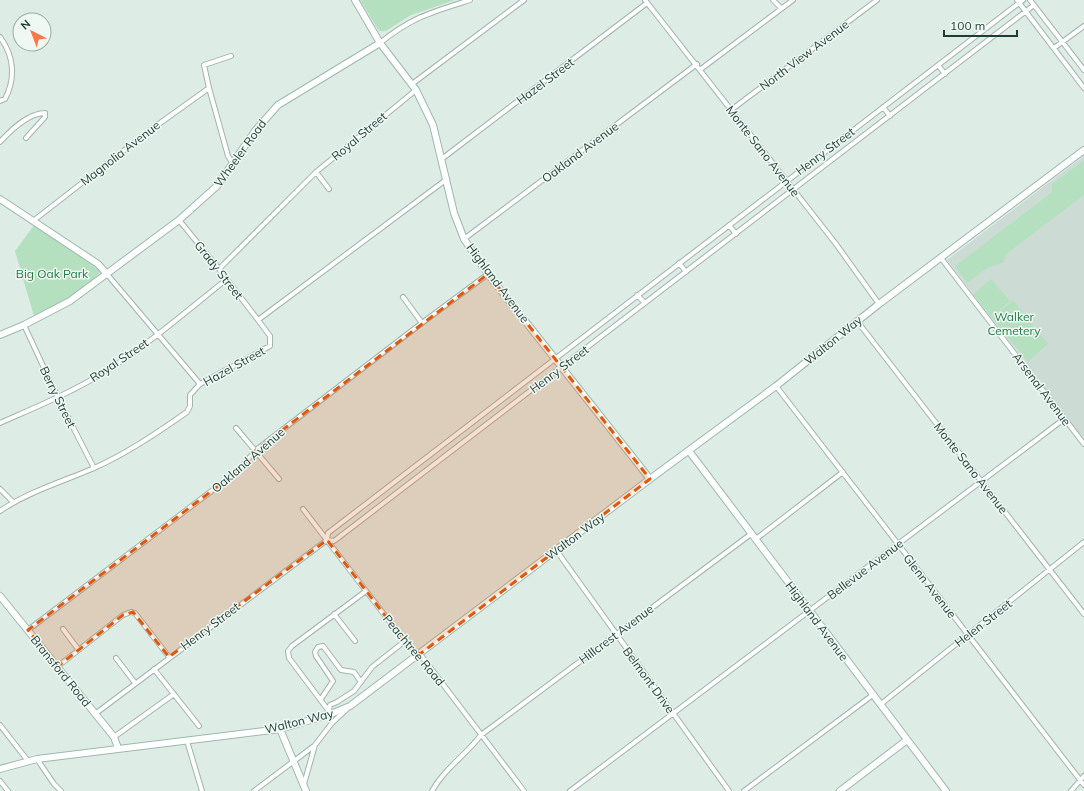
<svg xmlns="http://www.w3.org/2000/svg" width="1084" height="791" viewBox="0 0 1084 791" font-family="Mulish,sans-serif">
<rect width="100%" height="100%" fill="#deece6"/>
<path fill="#ccdcd5" d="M1084 156V439L947 260Z"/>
<path fill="#b4e0c0" d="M360 0H455L411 15 386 31H379Z
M1084 160V195L1013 249 1007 254 1003 263 989 267 967 283 955 266 1052 192V184Z
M35 224 94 266 100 272C91 287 50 308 34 316L15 251Z
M991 279 1010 301 991 317 973 294Z
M1013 300 1048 344 1028 362 992 318Z"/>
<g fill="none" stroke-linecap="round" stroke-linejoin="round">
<defs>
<path id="street" d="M645 0 836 244 879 304
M773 0 781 8
M1017 0 1084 88
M1030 0 1084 70
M0 37C14 56 16 78 5 99L0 101
M380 43C412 17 432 12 470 0
M1054 48 1084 26
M231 56 204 65 209 88 228 156 233 164
M938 65 945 74
M701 69 793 0
M412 84 524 0
M883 107 890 116
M731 110 877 0
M0 142C11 130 28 113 45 113V117L26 138
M443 158 647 3
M316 172 329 189
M179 220 219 269 258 320
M33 221 149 131 209 88
M729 225 736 234
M464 239 697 64
M941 258 1084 444
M679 263 686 272
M219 269 316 172 416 90
M106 273 200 384
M637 295 645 303
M403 297 422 323
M857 321 1084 614
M24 325 58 398 94 468
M776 386 1084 785
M0 423C36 407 73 392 106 371 149 344 188 310 227 279
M236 428 279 479
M0 489 13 502
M303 509 410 648 420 654 524 791
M0 511C28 492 61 482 92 469 126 454 157 433 187 412L190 406V395L200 384 270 346V336L258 320 447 179
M756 539 843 472
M327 540 334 541 1034 5
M556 550 729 791
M334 614 355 641
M63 629 78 649
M28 630 238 471 256 450 422 323 488 274
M116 658 135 683
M57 667 123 615 131 612 135 613 169 657
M154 669 199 726
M321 699 333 681 316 656 315 652 318 647 323 646 341 670 354 672 361 682
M881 704 1084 542
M329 710 330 705 337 702 354 691 372 667 405 641
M95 714 327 540 328 533 1023 0
M331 714 289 658 288 651 292 646 366 591
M0 725 28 761
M114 737 174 694
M187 741 202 791
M37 759 54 784 61 791
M0 781 8 791
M304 784 315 745 332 723 347 709
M254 791 314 746
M432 791C444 769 466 755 481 735L751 534
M570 791 1064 419
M744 791 874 694
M1071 791 1084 776"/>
<path id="secondary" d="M355 0 380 43 416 90 433 125 454 213 464 239 488 274 650 479
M0 199 98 264 106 273
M0 335 24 325 70 301 179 220 217 186 255 131 278 105 380 43
M689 451C774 564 860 677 946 791
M0 596 114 737 118 748
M280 729 306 791
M0 769 37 759 280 729 331 714 350 706 650 479 776 386 879 304 1084 150
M840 791 907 740"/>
</defs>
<use href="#street" stroke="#a1b4ad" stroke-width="6"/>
<use href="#secondary" stroke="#9cb9ae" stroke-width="8"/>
<use href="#street" stroke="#fff" stroke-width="4"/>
<use href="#secondary" stroke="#fff" stroke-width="6"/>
</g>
<path fill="#de580e" fill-opacity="0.2" stroke="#de580e" stroke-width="3" stroke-dasharray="8 5" stroke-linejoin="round" d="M488 274 650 479 420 654 410 648 327 540 169 657 133 612 123 615 57 667 28 630 238 471 256 450Z"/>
<g text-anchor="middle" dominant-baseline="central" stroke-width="3" stroke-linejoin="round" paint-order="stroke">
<g font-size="12" fill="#1e3d35" stroke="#eff8f3">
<text transform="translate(804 55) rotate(-37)">North View Avenue</text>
<text transform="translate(545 81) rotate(-37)">Hazel Street</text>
<text transform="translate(359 136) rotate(-40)">Royal Street</text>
<text transform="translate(763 151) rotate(52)">Monte Sano Avenue</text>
<text transform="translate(825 151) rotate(-37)">Henry Street</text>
<text transform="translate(580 152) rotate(-37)">Oakland Avenue</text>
<text transform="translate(120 153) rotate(-38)">Magnolia Avenue</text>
<text transform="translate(240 153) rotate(-54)">Wheeler Road</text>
<text transform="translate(219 270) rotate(52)">Grady Street</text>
<text transform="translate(498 283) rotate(53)">Highland Avenue</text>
<text transform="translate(833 340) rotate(-39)">Walton Way</text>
<text transform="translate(119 360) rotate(-34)">Royal Street</text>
<text transform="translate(234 366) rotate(-29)">Hazel Street</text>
<text transform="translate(559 369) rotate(-37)">Henry Street</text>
<text transform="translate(1042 389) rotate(53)">Arsenal Avenue</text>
<text transform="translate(58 397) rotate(64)">Berry Street</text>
<text transform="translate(248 460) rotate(-41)">Oakland Avenue</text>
<text transform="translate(971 468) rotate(52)">Monte Sano Avenue</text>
<text transform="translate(575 536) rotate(-37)">Walton Way</text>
<text transform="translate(865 569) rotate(-37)">Bellevue Avenue</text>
<text transform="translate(930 586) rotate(52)">Glenn Avenue</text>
<text transform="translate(817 621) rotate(53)">Highland Avenue</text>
<text transform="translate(983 623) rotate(-38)">Helen Street</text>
<text transform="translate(210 626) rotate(-37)">Henry Street</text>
<text transform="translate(616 634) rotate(-37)">Hillcrest Avenue</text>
<text transform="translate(414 650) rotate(50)">Peachtree Road</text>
<text transform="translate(61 671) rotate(51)">Bransford Road</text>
<text transform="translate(649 680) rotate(54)">Belmont Drive</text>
<text transform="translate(299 721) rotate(-14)">Walton Way</text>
</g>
<g font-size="12" fill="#237844" stroke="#eff8f3">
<text x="52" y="273">Big Oak Park</text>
<text x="1014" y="316">Walker<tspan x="1014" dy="14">Cemetery</tspan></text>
</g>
</g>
<g transform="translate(32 32) rotate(318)"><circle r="19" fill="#eff8f3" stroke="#9bada7"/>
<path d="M0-3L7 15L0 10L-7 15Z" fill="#ff7649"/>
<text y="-6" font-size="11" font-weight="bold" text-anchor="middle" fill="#1e3d35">N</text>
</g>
<path d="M944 30v6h73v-6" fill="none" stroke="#1e3d35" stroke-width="2"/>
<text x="950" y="30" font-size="12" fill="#1e3d35" stroke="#eff8f3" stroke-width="3" paint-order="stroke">100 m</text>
</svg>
